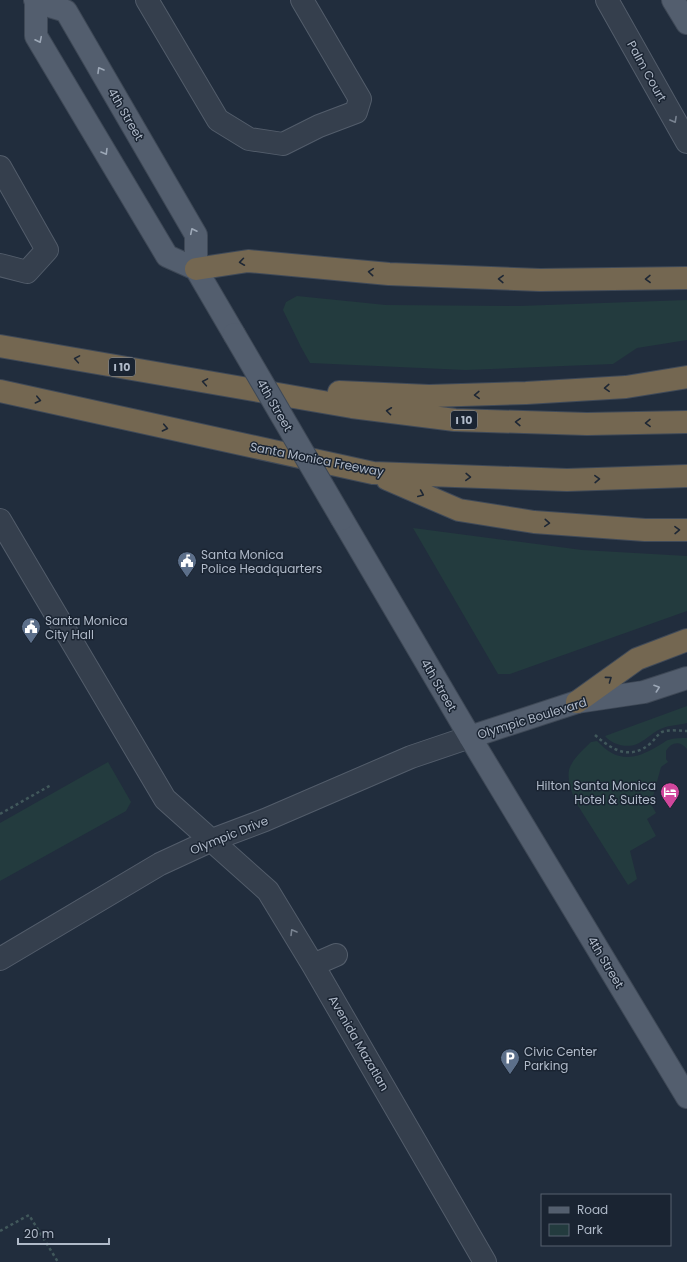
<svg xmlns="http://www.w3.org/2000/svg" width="687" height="1262" viewBox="0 0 687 1262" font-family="Poppins,sans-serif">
<rect width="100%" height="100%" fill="#212d3d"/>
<path fill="#233b3e" d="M297 296 386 305 519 306 687 300V340L637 348 613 364 466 370 310 363 301 347 283 310 286 302Z
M413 528 582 550 687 556V611L510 674H498Z
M687 706V723C679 725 670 725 663 728 654 731 647 739 639 743 629 749 612 745 605 736Z
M687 738V749C680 740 671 742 666 751V759L668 762 661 767 651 804 656 813 647 819 656 836 630 851 637 879 628 885 575 801C572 792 567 780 569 770 572 759 584 749 591 742L597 741C617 762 633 761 658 746 662 744 665 741 668 740 674 738 681 738 687 738Z
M108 762 131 802 126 811 0 881V823Z"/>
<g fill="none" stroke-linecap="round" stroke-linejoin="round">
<defs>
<path id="minor" d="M147 0 218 120 249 139 283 144 319 126 356 112 360 99 302 0
M607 0 687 142
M0 167 47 250 27 272 0 265
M0 520 165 799 268 891 313 965 485 1262
M0 959 160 864 212 840 265 820 411 757 470 737
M313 965 336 955"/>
<path id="major" d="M35 0 36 2V36L167 256 196 269
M673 0 687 23
M36 2 66 11 196 235V269L234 334
M342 519 470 737 687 1097
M470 737 577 702 644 692 687 678"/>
<path id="highway" d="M196 269 248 261 389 274 540 280 687 278
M0 346 352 407 455 420 587 424 687 422
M0 391 373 473 567 480 687 476
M339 392 429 396 526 393 626 387 687 377
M387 479 459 510 534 522 645 530H687
M577 702 637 659 687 640"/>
</defs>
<use href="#minor" stroke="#535d6b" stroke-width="24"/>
<use href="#major" stroke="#3e4856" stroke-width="24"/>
<use href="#highway" stroke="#404a58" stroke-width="24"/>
<path stroke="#41585b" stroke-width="2.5" stroke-dasharray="3 3" stroke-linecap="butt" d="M595 735C612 750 630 761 651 743 655 739 657 735 662 732 669 729 679 731 687 731
M0 814 51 785
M0 1231 29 1215 58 1262"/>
<use href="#minor" stroke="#353f4d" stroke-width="22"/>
<use href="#major" stroke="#535e6e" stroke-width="22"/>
<use href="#highway" stroke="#746751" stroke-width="22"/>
<defs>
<path id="major-bridge" d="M234 334 342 519"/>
</defs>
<use href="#major-bridge" stroke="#3e4856" stroke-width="24" stroke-linecap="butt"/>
<use href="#major-bridge" stroke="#535e6e" stroke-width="22"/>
</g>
<defs><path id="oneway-chevron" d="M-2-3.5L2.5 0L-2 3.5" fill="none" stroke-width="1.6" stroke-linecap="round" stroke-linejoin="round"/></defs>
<g stroke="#9da8b7">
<use href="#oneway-chevron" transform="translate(39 40) rotate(64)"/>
<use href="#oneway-chevron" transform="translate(100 70) rotate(-120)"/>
<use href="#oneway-chevron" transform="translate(105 152) rotate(59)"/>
<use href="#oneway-chevron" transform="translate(193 231) rotate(-116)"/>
<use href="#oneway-chevron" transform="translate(657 688) rotate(-19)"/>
</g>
<g stroke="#798391">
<use href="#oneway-chevron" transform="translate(674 120) rotate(61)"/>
<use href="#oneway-chevron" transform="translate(293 932) rotate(-121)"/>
</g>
<g stroke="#1e2734">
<use href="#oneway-chevron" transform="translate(242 262) rotate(172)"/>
<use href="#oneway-chevron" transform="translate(371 272) rotate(-175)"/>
<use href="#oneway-chevron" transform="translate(501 279) rotate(-178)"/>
<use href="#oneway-chevron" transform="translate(648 279) rotate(179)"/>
<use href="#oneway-chevron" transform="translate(77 359) rotate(-170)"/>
<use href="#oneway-chevron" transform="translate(205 382) rotate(-170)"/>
<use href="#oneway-chevron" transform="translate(607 388) rotate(177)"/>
<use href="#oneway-chevron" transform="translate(477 395) rotate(178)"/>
<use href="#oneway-chevron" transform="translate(38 400) rotate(13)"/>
<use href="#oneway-chevron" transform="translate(389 411) rotate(-173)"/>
<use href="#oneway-chevron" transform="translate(518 422) rotate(-178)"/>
<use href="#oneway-chevron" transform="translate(648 423) rotate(179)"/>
<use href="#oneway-chevron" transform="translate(165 428) rotate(12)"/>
<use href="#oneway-chevron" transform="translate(468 477) rotate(2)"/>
<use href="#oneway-chevron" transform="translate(597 479) rotate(-2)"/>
<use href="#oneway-chevron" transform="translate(421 494) rotate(23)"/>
<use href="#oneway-chevron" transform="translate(547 523) rotate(4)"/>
<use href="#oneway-chevron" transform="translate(677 530) rotate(-1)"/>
<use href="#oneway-chevron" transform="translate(609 679) rotate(-36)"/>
</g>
<defs>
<symbol id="civic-pin" viewBox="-11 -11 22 30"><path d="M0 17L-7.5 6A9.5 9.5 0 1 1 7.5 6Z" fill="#5c6f8a" stroke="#1a2432"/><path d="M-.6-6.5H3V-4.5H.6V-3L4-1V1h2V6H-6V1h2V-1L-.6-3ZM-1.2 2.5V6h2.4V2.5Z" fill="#fff"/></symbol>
<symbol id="hotel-pin" viewBox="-11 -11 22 30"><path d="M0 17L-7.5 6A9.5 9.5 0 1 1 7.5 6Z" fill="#d1479c" stroke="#1a2432"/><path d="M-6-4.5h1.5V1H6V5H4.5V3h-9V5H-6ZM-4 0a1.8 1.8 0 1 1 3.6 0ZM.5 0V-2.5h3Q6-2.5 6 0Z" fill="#fff"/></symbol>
<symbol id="parking-pin" viewBox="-11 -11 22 30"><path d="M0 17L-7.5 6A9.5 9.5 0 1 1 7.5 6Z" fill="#5c6f8a" stroke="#1a2432"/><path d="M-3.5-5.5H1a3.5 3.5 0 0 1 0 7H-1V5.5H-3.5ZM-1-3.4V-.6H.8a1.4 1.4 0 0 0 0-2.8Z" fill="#fff"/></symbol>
</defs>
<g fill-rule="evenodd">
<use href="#civic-pin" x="176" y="550" width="22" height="30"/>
<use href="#civic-pin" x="20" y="616" width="22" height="30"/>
<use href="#hotel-pin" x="659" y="781" width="22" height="30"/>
<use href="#parking-pin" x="499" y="1047" width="22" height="30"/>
</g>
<g text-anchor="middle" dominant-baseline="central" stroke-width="3" stroke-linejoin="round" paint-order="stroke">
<g fill="#1a2432" stroke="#838d9c" stroke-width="1">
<rect x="109" y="358" width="26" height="18" rx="3"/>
<rect x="451" y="411" width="26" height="18" rx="3"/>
</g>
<g font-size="11" font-weight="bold" fill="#b0bac9">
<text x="122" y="367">I 10</text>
<text x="464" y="420">I 10</text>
</g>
<g font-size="12" fill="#b0bac9" stroke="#1a2432">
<text transform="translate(647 71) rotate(61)">Palm Court</text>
<text transform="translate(126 114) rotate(60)">4th Street</text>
<text transform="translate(275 405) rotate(60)">4th Street</text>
<text transform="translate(317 459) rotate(11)">Santa Monica Freeway</text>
<text transform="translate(439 685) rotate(60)">4th Street</text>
<text transform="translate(532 718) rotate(-17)">Olympic Boulevard</text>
<text transform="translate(229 835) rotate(-22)">Olympic Drive</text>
<text transform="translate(606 962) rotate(59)">4th Street</text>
<text transform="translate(359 1043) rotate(60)">Avenida Mazatlan</text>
</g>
<g font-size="12" fill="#b0bac9" stroke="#1a2432" text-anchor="start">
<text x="201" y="554">Santa Monica<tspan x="201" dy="14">Police Headquarters</tspan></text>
<text x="45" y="620">Santa Monica<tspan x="45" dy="14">City Hall</tspan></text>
<text x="656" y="785" text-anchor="end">Hilton Santa Monica<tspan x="656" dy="14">Hotel &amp; Suites</tspan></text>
<text x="524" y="1051">Civic Center<tspan x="524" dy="14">Parking</tspan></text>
</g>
</g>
<rect x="541" y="1194" width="130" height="52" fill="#1a2432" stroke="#56606e"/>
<rect x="549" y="1207" width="20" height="6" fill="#535e6e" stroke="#56606e"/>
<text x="577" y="1214" font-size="12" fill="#b0bac9">Road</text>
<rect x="549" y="1224" width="20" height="12" fill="#233b3e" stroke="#56606e"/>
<text x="577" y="1234" font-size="12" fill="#b0bac9">Park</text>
<path d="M18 1238v6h91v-6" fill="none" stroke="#b0bac9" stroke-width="2"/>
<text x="24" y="1238" font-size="12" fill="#b0bac9" stroke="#1a2432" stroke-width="3" paint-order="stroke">20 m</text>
</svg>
